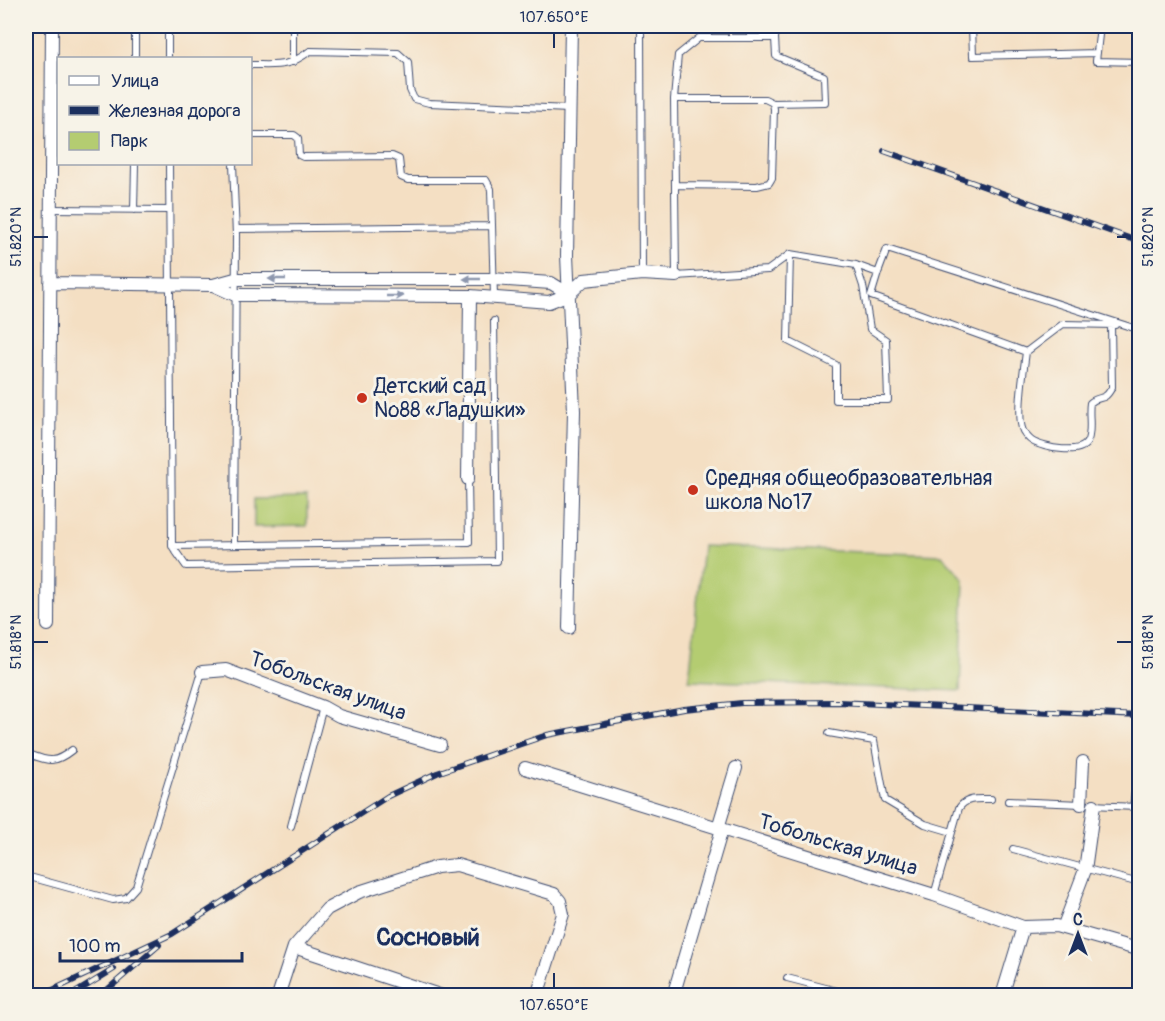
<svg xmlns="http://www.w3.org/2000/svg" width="1165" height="1021" viewBox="0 0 1165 1021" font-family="Pangolin,sans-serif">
<rect width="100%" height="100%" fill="#f7f3e8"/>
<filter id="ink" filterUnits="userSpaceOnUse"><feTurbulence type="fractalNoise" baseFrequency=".0167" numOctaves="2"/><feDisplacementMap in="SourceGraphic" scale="12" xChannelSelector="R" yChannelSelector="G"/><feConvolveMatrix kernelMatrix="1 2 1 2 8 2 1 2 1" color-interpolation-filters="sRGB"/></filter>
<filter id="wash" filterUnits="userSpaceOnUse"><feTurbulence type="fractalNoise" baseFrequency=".008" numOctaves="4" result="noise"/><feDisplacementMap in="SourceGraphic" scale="24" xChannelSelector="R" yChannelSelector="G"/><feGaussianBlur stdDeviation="1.35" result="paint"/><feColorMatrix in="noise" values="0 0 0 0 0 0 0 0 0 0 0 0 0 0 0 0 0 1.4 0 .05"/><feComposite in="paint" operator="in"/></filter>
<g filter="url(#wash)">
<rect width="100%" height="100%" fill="#f4dfc3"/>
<path fill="#b4cc71" stroke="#687e68" stroke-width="1.5" d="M307 498V526L254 527V499Z
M703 546 942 555 964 579 960 691 689 680Z"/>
</g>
<g filter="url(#ink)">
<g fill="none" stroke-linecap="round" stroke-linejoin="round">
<defs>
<path id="lane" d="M168 26V58
M641 26 642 274
M777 26 775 38H699L678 55 674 99 676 276 768 270 790 254 856 265 878 273 887 249 1140 330
M972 26 973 56 1097 53
M1100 26 1096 61 1140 62
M135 28 168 29
M135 58V26
M293 62V26
M250 65C278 65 287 68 310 51L398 53 408 62 410 90 414 99 429 103 569 109
M674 99H765L773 103 774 109 772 178 769 183 757 186 675 185
M773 103 825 102 824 76 776 56 775 38
M250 135H294L298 138 299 155 303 157 392 156 399 159 401 177 408 180H486L491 189 494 297
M169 164 172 546 186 566 497 561 494 321
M233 164 236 235 234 545
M51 209 169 210
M134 210 135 164
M236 229 492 226
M790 254 788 341 836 365V400H888L886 340 870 329 863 286 856 265
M878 273 871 296 1026 352
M1111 325 1112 387C1104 403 1100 394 1090 403 1088 414 1092 429 1088 440 1083 456 1043 448 1032 441 1029 439 1025 434 1023 431 1016 417 1024 368 1026 352L1063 324 1115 325
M172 546 469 542 468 479
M829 733 874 741 885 800 925 824 952 832
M26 753C48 761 53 765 72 750
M1008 801 1082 804
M1092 805 1136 807
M291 826 323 707
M1013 849 1132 881
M26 876 113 900 126 898 136 887 202 672
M934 895 959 808C966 797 979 799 991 799
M787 978 857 996"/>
<path id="street" d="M50 283 213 285 235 279H493L551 283 569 294
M213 285 235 295 470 296 549 302 569 294 584 280 642 274 676 276
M468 479 470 296
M48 625 52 26
M569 628 574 411 567 255 571 26
M202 672 226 670 323 707 339 716 440 745
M525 768 934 895 1023 927 1056 926 1140 950
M1081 804 1083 762
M1136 807 1140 777
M718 828 736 768
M1063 928 1085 870 1094 805
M294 947 442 996
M278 996 294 947 327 909 359 892 437 867 457 865 554 894 560 901 563 914 537 996
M673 996 722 829
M1002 996 1023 927"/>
</defs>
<use href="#lane" stroke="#3c496d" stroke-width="8"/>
<use href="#street" stroke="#3c496d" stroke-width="14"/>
<use href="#lane" stroke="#fff" stroke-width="6"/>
<use href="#street" stroke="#fff" stroke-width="12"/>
<defs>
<path id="rail" d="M884 151 1140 242
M40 996 172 934 388 796 437 773 547 735 684 709 742 703 838 702 1140 716
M70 996 114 969
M100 996 159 945"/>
</defs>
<use href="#rail" stroke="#1b2f5e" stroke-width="6"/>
<use href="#rail" stroke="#f7f3e8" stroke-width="4" stroke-dasharray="11" stroke-linecap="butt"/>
</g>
<defs><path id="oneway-solid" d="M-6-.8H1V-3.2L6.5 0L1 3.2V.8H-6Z" transform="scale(1.5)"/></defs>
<g fill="#8d97ae">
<use href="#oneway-solid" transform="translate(277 279) rotate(180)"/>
<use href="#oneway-solid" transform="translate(472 279) rotate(-180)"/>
<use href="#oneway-solid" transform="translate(395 296)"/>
</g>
</g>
<path fill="none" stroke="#1b2f5e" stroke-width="2" d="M554 33V48M33 237H48M1117 237H1132M33 642H48M1117 642H1132M554 973V988"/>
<g fill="#c8321e" stroke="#f7f3e8" stroke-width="2">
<circle cx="362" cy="398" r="6"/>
<circle cx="693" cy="490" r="6"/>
</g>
<g text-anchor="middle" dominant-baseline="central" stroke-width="6" stroke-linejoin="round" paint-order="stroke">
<g font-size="21" fill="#1b2f5e" stroke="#f7f3e8" text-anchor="start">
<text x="374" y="386">Детский сад<tspan x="374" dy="24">№88 «Ладушки»</tspan></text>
<text x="705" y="478">Средняя общеобразовательная<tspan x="705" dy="24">школа №17</tspan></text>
</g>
<g font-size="21" fill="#1b2f5e" stroke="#f7f3e8">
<text transform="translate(328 686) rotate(20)">Тобольская улица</text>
<text transform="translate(838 845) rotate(17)">Тобольская улица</text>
</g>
<g font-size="24" font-weight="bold" fill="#1b2f5e" stroke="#f7f3e8">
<text x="428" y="937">Сосновый</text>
</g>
</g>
<rect width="1165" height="1021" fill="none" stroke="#f7f3e8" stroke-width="66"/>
<rect x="57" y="57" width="195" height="108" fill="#f7f3e8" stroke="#9fa5b1" stroke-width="1.5"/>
<rect x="69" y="76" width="30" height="9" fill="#ffffff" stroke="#9fa5b1" stroke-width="1.5"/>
<text x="111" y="87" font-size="18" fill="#1b2f5e">Улица</text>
<rect x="69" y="106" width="30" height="9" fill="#1b2f5e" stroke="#9fa5b1" stroke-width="1.5"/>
<text x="111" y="117" font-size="18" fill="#1b2f5e">Железная дорога</text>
<rect x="69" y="132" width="30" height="18" fill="#b4cc71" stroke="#9fa5b1" stroke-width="1.5"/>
<text x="111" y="147" font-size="18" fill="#1b2f5e">Парк</text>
<g transform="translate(1078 934)" stroke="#f7f3e8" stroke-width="4.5" paint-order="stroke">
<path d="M0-4.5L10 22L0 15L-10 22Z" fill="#1b2f5e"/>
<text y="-9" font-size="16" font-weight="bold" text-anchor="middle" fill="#1b2f5e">С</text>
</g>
<path d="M60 952v9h182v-9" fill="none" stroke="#1b2f5e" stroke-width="3"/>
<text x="69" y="952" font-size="18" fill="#1b2f5e" stroke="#f7f3e8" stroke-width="4.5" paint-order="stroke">100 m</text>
<rect x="33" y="33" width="1099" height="955" fill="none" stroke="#1b2f5e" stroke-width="2"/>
<g font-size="15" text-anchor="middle" fill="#1b2f5e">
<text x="554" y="22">107.650°E</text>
<text transform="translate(16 237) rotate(-90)" y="5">51.820°N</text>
<text transform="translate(1148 237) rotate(-90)" y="5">51.820°N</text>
<text transform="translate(16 642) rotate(-90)" y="5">51.818°N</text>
<text transform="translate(1148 642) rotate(-90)" y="5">51.818°N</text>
<text x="554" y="1010">107.650°E</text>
</g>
</svg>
